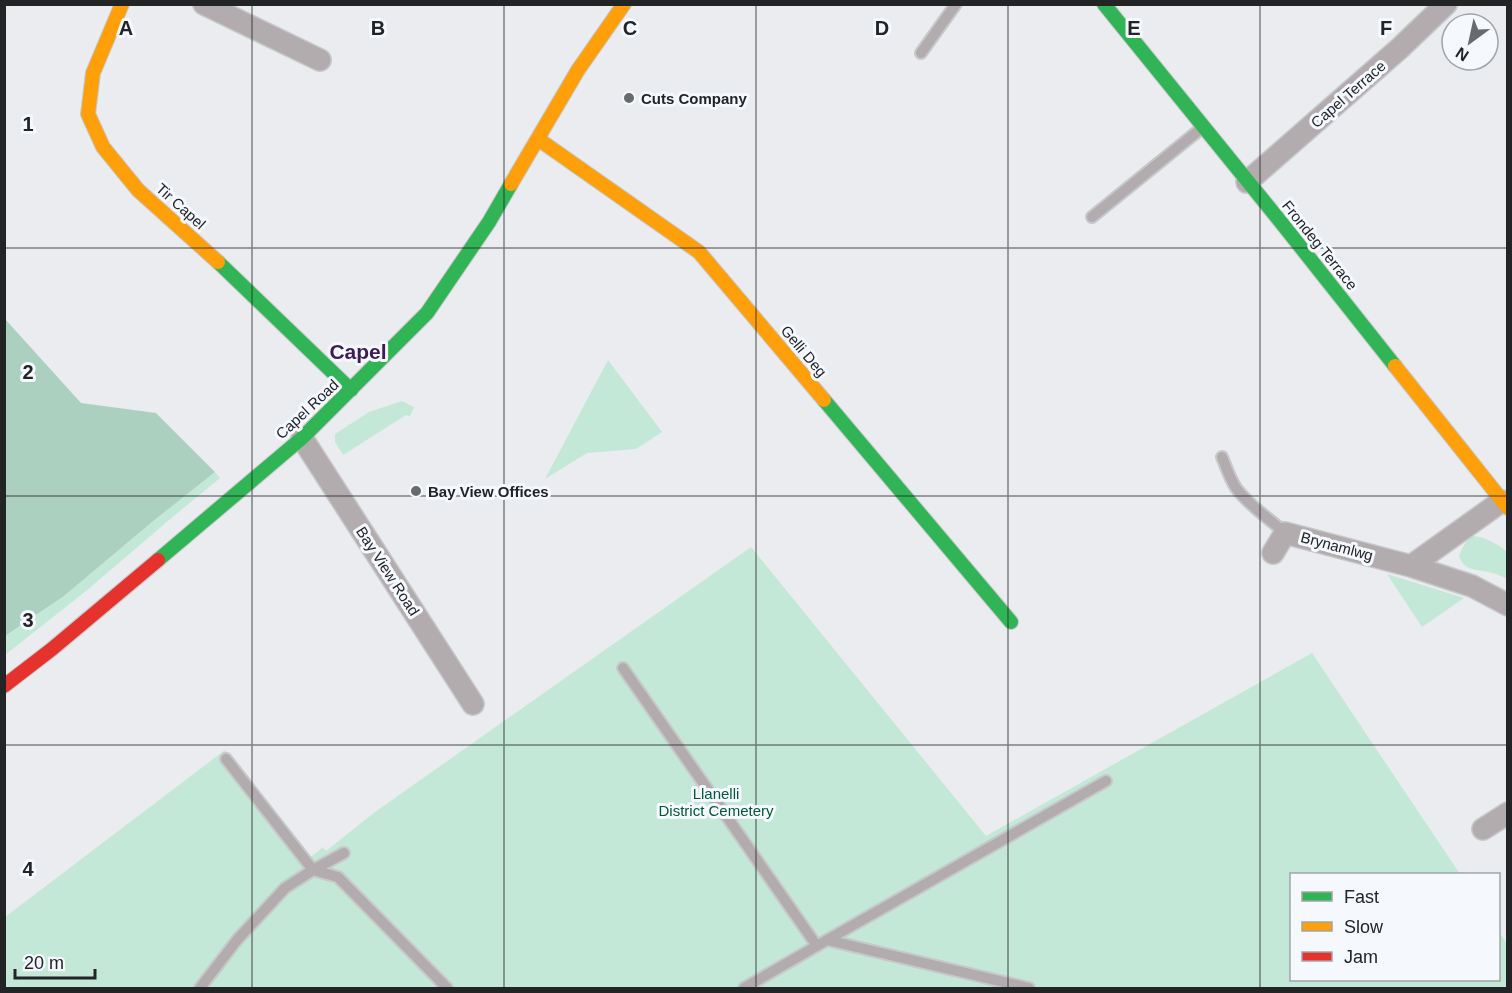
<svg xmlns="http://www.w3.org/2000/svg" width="1512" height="993" viewBox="0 0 1512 993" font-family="Helvetica,sans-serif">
<rect width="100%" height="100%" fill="#eaecef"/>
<path fill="#c4e8d7" d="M608 360 662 432 636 449 587 453 545 479Z
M402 401 414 407 410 416 406 415 343 455 335 442V434L369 412Z
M215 472 220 478 175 515 86 591 5 655V636L64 596 152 522Z
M1473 536C1486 537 1498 544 1507 552V579C1501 576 1495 573 1488 572 1475 569 1464 571 1459 556 1462 549 1465 540 1473 536Z
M751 547 986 836 1312 653 1460 874H1292V980H1498L1499 932 1508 945 1507 988H5V917L225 750 311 857 323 847 326 851 375 812Z
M1387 574 1464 598 1422 627Z"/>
<path fill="#acd0bf" d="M5 319 81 403 156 413 215 472 152 522 64 596 5 636Z"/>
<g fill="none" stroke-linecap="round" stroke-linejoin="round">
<defs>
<path id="lane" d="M921 53 956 4
M1092 217 1203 127
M1222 457C1226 467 1230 479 1236 488 1249 506 1269 518 1285 533
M623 668 817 946
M226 759 313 870 344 853
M827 940 1106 781
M200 988 237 940 285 888 313 870 338 877 447 988
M744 988 827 940 1029 988"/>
<path id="street" d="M204 4 320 60
M1247 182 1400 48 1446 4
M302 438 473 704
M1273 553 1285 533 1411 566 1472 586 1508 605
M1411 566 1502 501
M1483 829 1508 813"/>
<path id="fast" d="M1104 4 1284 226 1395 366
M218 262 351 390
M824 400 1011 622
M158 560 302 438 427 313 489 222 511 184"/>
<path id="slow" d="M122 4 93 73 88 114 103 147 138 190 218 262
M538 139 699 252 824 400
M511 184 578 70 624 4
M1395 366 1508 508"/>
<path id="jam" d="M4 686 52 649 158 560"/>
</defs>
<use href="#lane" stroke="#c7c8ca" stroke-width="14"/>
<use href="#street" stroke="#c7c8ca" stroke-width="24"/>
<use href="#fast" stroke="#c7c8ca" stroke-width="16"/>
<use href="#slow" stroke="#c7c8ca" stroke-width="16"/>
<use href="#jam" stroke="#c7c8ca" stroke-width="16"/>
<use href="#lane" stroke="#b3acae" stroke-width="10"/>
<use href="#street" stroke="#b3acae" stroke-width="21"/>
<use href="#fast" stroke="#30b455" stroke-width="14"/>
<use href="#slow" stroke="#ff9f0a" stroke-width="14"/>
<use href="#jam" stroke="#e5322d" stroke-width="14"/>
</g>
<path fill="none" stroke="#222426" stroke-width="1.5" stroke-opacity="0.55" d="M252 4V988M504 4V988M756 4V988M1008 4V988M1260 4V988M4 248H1508M4 496H1508M4 745H1508"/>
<g fill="#686a6c" stroke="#f5f9fe" stroke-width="2">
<circle cx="629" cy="98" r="6"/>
<circle cx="416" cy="491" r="6"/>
</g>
<g text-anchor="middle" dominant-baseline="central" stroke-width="6" stroke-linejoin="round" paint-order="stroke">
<g font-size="15" fill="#222426" stroke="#f5f9fe">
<text transform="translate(1348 94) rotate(-41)">Capel Terrace</text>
<text transform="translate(181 206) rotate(42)">Tir Capel</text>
<text transform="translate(1320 245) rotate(51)">Frondeg Terrace</text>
<text transform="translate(804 351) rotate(50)">Gelli Deg</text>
<text transform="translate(307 409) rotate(-43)">Capel Road</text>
<text transform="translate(1337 546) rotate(15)">Brynamlwg</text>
<text transform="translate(388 571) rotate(57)">Bay View Road</text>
</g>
<g font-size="15" font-weight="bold" fill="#222426" stroke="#f5f9fe" text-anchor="start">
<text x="641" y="98">Cuts Company</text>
<text x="428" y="491">Bay View Offices</text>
</g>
<g font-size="15" fill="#025739" stroke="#f5f9fe">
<text x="716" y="793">Llanelli<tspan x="716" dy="17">District Cemetery</tspan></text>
</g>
<g font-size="21" font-weight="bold" fill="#3d1c54" stroke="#f5f9fe">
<text x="358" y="351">Capel</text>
</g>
</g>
<g font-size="20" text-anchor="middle" font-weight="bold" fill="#222426" stroke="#f5f9fe" stroke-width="6" stroke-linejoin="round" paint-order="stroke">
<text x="126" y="35">A</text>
<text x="378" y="35">B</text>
<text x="630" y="35">C</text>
<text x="882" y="35">D</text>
<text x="1134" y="35">E</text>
<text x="1386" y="35">F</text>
<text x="28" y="131">1</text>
<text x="28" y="379">2</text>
<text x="28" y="627">3</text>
<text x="28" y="876">4</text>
</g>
<rect width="1512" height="993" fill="none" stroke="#222426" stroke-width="12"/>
<rect x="1290" y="873" width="210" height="108" fill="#f5f9fe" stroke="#a1a4a8" stroke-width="1.5"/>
<rect x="1302" y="892" width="30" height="9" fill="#30b455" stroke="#a1a4a8" stroke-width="1.5"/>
<text x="1344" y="903" font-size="18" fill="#222426">Fast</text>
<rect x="1302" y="922" width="30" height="9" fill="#ff9f0a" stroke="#a1a4a8" stroke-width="1.5"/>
<text x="1344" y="933" font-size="18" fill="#222426">Slow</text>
<rect x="1302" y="952" width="30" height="9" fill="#e5322d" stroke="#a1a4a8" stroke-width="1.5"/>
<text x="1344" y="963" font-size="18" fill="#222426">Jam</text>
<g transform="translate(1470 42) rotate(213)"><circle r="28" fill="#f5f9fe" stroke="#a1a4a8" stroke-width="1.5"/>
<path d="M0-4.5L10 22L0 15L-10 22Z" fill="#686a6c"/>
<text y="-9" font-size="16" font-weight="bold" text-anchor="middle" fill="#222426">N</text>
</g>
<path d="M15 969v9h80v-9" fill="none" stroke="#222426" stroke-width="3"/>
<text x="24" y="969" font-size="18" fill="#222426" stroke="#f5f9fe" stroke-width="4.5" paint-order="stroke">20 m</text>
</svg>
